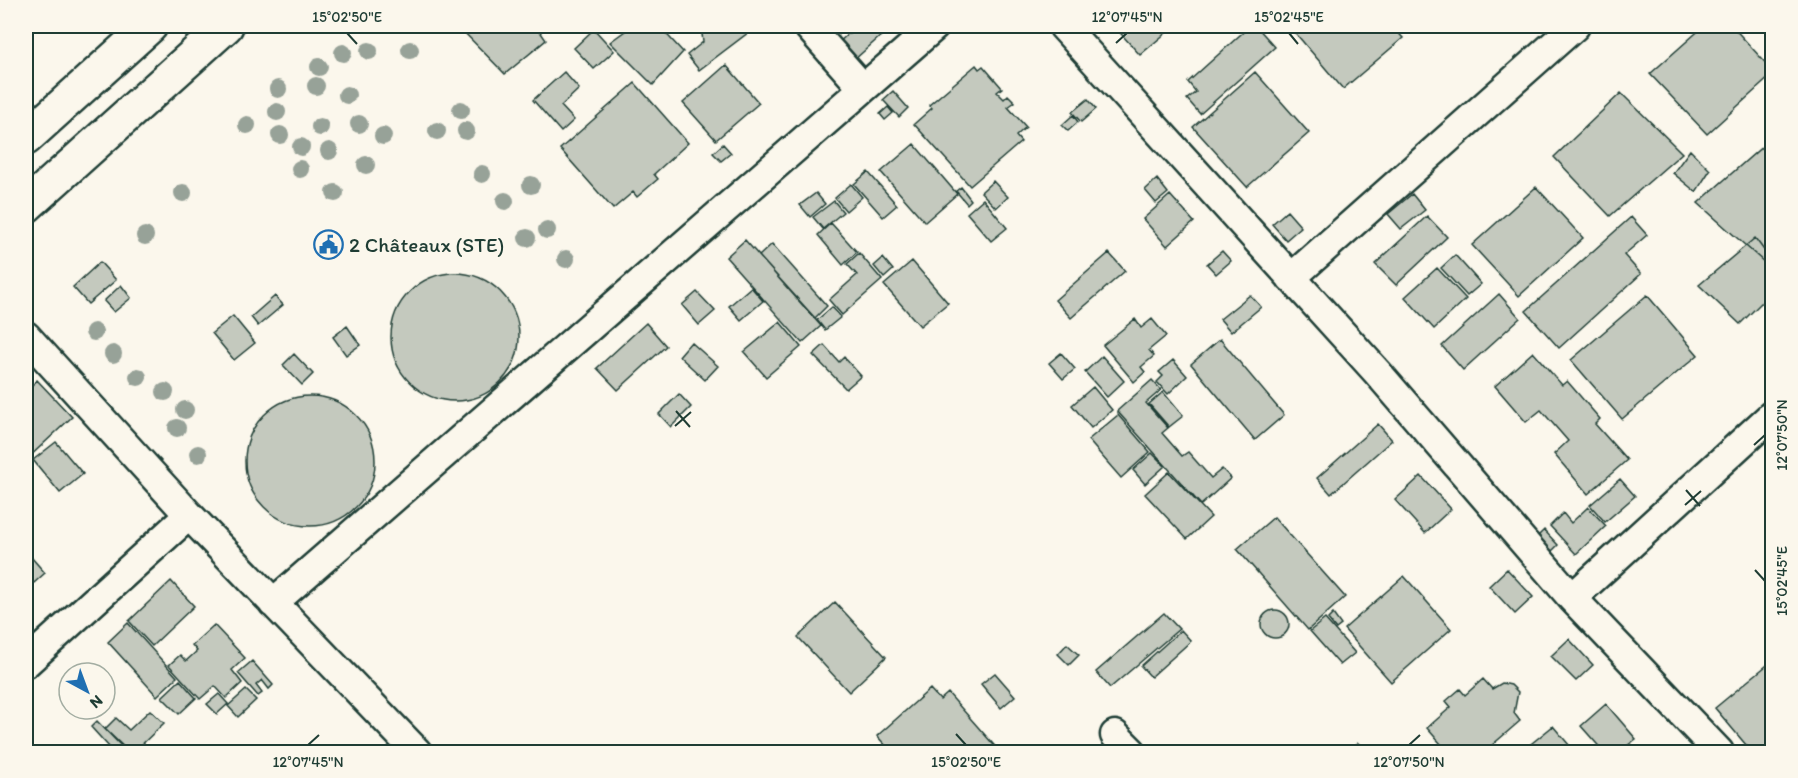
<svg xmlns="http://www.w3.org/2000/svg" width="1798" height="778" viewBox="0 0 1798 778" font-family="Itim,sans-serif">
<rect width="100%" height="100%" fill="#fbf7ec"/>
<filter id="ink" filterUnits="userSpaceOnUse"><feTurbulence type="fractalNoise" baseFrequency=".0167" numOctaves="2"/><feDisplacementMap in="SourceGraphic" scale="12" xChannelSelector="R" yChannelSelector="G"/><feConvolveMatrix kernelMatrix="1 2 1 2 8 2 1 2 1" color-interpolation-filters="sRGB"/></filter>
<g filter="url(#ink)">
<path fill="#c4c9be" stroke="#1f3d34" stroke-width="1.5" d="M458 26H542L539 30 546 40 505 74Z
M632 26H659L683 52 653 85 610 42Z
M701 26H751L753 29 699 70 687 55 703 42Z
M857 26H873L882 35 854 60 838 43Z
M998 26H1015L1005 34Z
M1114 26H1174L1140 55Z
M1250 26H1256L1275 47 1200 114 1187 99 1196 92 1188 82Z
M1295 26H1392L1403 38 1343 89 1292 29Z
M1704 26H1732L1772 70V75L1707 134 1650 74Z
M594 29 614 51 594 69 574 48Z
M726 65 759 103 716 140 683 103Z
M976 65 979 69 983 66 1002 88 997 92 1004 99 1008 95 1015 102 1008 107 1026 127 1016 136 1021 142 970 186 914 124 932 108 929 105Z
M564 72 579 89 561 106 574 120 561 132 533 100Z
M1255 72 1309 133 1247 187 1193 127Z
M635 83 688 143 654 174 658 179 637 197 633 192 613 209 560 149Z
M893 91 908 108 899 117 883 100Z
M1621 93 1682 153 1610 216 1554 157Z
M1088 99 1096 109 1081 122 1072 112Z
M888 107 893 113 885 120 880 114Z
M1073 115 1078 122 1068 131 1062 125Z
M1772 138V255L1765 263 1698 203Z
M723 144 731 153 721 161 713 153Z
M914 144 957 194 925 222 881 172Z
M1690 150 1710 170 1696 192 1673 173Z
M868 172 897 205 883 217 854 184Z
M1157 179 1168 193 1156 203 1145 190Z
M993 181 1008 197 996 208 981 192Z
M851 184 862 197 846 211 835 198Z
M961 187 971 200 967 204 956 191Z
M1536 187 1583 238 1519 296 1472 245Z
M816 193 825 204 810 217 800 205Z
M1412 194 1425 210 1401 229 1388 214Z
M1170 195 1194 222 1167 246 1143 219Z
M983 199 1007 228 991 241 967 213Z
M834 201 843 212 823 229 813 217Z
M1287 211 1301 227 1286 240 1272 224Z
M1427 216 1447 237 1396 285 1375 264Z
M1631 217 1647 235 1624 255 1641 274 1559 348 1526 311Z
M831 223 857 252 843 265 818 235Z
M1755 238 1772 261V292L1740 324 1699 285Z
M745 240 821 326 802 343 726 257Z
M772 244 827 306 815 318 759 256Z
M1222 251 1231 261 1216 274 1207 264Z
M859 253 882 280 842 315 829 300 857 275 847 264Z
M1109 253 1125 271 1071 318 1055 300Z
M1455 255 1481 284 1467 296 1441 268Z
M883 258 893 270 884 278 874 266Z
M912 261 948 303 920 326 884 285Z
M100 262 116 280 88 304 73 287Z
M1437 268 1466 299 1434 329 1405 297Z
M391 337a64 64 0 1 1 128 0a64 64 0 1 1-128 0Z
M121 285 131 298 114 312 104 301Z
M751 287 763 301 741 320 729 306Z
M697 292 715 311 699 325 682 305Z
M1499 294 1520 318 1463 370 1442 346Z
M1250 295 1261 307 1231 332 1220 319Z
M1647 295 1698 355 1622 419 1571 360Z
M275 296 283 305 258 326 251 317Z
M832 307 841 317 825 330 817 320Z
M233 316 255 343 234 360 212 333Z
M1135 319 1141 328 1152 319 1166 336 1149 350 1154 356 1141 367 1145 372 1134 382 1103 345Z
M780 322 801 347 766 377 744 352Z
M646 323 666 346 618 390 597 368Z
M347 326 360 345 346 355 333 337Z
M1220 339 1284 415 1255 440 1191 364Z
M691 342 718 366 705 380 679 356Z
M824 345 839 362 844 357 861 376 846 389 813 355Z
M1533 352 1562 385 1567 381 1600 419 1595 424 1627 460 1588 494 1554 454 1568 441 1541 410 1526 422 1495 386Z
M1061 353 1075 369 1063 379 1049 363Z
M294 354 313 374 302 385 283 365Z
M1102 356 1124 381 1107 397 1085 372Z
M1173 360 1187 376 1168 394 1157 382 1163 376 1159 372Z
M37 380 72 417 26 460V391Z
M1152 380 1161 390 1146 403 1168 428 1162 433 1182 456 1188 452 1211 478 1222 469 1231 478 1201 505 1117 411Z
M1093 387 1112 410 1091 428 1072 405Z
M1163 392 1183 416 1169 427 1149 404Z
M679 394 691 407 671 427 659 414Z
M245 461a65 65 0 1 1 130 0a65 65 0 1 1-130 0Z
M1118 415 1150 452 1121 478 1088 440Z
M1378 424 1392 440 1331 494 1317 478Z
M56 442 83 474 60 493 33 460Z
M1152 453 1165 466 1145 484 1133 470Z
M1169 472 1211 517 1187 539 1145 494Z
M1421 476 1451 509 1425 533 1395 500Z
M1620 479 1635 496 1605 522 1590 505Z
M1588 507 1606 526 1576 554 1550 526 1563 513 1571 523Z
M1274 517 1345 597 1308 630 1237 549Z
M1544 530 1558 545 1550 553 1536 538Z
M31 557 45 573 34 583 26 574V562Z
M1507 569 1533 597 1515 614 1489 586Z
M1404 576 1451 629 1391 682 1344 629Z
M171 581 194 606 152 646 129 621Z
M835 602 886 657 849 692 798 637Z
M1261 624a14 14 0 1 1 28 0a14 14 0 1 1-28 0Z
M1164 613 1179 629 1110 688 1096 672Z
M1333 614 1341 625 1336 629 1328 619Z
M1325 619 1355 653 1340 665 1310 631Z
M128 623 177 677 157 696 108 642Z
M214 625 245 658 232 670 242 683 226 698 215 686 200 699 169 665 180 655 186 661 197 651 192 645Z
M1181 630 1191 641 1151 677 1141 666Z
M1569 639 1593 665 1576 681 1551 656Z
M1067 644 1079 655 1069 665 1058 654Z
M252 661 273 685 269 689 262 680 256 685 262 693 258 696 238 673Z
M1772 661V752H1752L1715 708Z
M995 673 1015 696 1001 708 981 684Z
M1483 679 1492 689 1502 683 1511 685 1518 692 1514 713 1520 721 1484 752H1448L1427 728 1451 707 1446 701 1460 689 1465 695Z
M180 680 196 698 179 714 162 697Z
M930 689 940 700 948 693 1000 752H881L887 747 877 736Z
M246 690 256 700 238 717 228 706Z
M219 694 228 704 217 714 207 704Z
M1606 704 1636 739 1619 752H1604L1581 726Z
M150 710 164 723 134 752H129L105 729 116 718 129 730Z
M97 721 127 752H106L110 748 91 727Z
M1553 726 1575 752H1521Z
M1358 743 1367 752H1347Z"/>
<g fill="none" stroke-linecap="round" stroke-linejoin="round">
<defs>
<path id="street" d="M808 26 863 88
M1063 26 1377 372 1572 598 1719 752
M1291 278 1575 26
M26 336 189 515 417 752
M1572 598 1772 415
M273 603 935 26
M26 663 189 515
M1115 735 1132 752"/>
<path id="primary" d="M26 138 150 26
M26 206 226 26"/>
</defs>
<use href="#street" stroke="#1f3d34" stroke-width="33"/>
<use href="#primary" stroke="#1f3d34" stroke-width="38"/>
<use href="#street" stroke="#fbf7ec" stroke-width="28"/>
<use href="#primary" stroke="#fbf7ec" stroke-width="33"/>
</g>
<g fill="#97a298">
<circle cx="410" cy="50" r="9"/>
<circle cx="369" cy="51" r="9"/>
<circle cx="343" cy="53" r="9"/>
<circle cx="319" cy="67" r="9"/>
<circle cx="316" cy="86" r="9"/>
<circle cx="278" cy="89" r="9"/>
<circle cx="347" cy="95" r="9"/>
<circle cx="461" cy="110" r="9"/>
<circle cx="277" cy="112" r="9"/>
<circle cx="359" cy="124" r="9"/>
<circle cx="247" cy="125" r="9"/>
<circle cx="320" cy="127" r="9"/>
<circle cx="437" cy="131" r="9"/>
<circle cx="466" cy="131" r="9"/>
<circle cx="280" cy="135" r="9"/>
<circle cx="383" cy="136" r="9"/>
<circle cx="301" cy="147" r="9"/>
<circle cx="329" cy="151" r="9"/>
<circle cx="366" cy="165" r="9"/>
<circle cx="300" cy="169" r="9"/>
<circle cx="482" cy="174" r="9"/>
<circle cx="531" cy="185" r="9"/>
<circle cx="183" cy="193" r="9"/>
<circle cx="335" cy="193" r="9"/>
<circle cx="505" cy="201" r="9"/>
<circle cx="547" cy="230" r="9"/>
<circle cx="145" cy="236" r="9"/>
<circle cx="527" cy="238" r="9"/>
<circle cx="566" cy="259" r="9"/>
<circle cx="94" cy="332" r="9"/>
<circle cx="113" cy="354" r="9"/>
<circle cx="138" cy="377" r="9"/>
<circle cx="165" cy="392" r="9"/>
<circle cx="185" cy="410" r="9"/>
<circle cx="177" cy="428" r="9"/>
<circle cx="198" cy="454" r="9"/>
</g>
</g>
<path fill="none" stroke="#1f3d34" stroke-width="2" d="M347 33 357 44M1289 33 1298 44M1116 43 1127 33M676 411 690 427M675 426 691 412M1754 445 1765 435M1686 490 1700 506M1685 505 1701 491M1755 570 1765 581M956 734 966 745M308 745 319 735M1409 745 1420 735"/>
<defs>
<symbol id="civic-ring" viewBox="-11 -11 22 22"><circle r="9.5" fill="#fbf7ec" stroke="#1f6fb2" stroke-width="1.5"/><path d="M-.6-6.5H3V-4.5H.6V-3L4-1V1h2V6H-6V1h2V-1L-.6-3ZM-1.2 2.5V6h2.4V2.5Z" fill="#1f6fb2"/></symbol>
</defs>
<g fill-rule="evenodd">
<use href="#civic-ring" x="312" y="228" width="33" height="33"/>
</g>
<g text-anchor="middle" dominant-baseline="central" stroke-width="6" stroke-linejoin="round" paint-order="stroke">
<g font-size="21" fill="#1f3d34" stroke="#fbf7ec" text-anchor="start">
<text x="349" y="244">2 Châteaux (STE)</text>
</g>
</g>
<rect width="1798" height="778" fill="none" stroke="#fbf7ec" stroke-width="66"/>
<g transform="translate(87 691) rotate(139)"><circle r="28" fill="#fbf7ec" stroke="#a3ada2" stroke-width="1.5"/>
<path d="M0-4.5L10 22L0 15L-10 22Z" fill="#1f6fb2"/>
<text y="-9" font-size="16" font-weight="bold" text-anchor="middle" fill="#1f3d34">N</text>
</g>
<rect x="33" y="33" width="1732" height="712" fill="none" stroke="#1f3d34" stroke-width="2"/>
<g font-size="15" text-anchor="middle" fill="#1f3d34">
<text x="347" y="22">15°02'50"E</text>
<text x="1127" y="22">12°07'45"N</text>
<text x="1289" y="22">15°02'45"E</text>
<text transform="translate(1782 435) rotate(-90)" y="5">12°07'50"N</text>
<text transform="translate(1782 581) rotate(-90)" y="5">15°02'45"E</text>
<text x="308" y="767">12°07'45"N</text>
<text x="966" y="767">15°02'50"E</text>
<text x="1409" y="767">12°07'50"N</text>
</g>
</svg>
